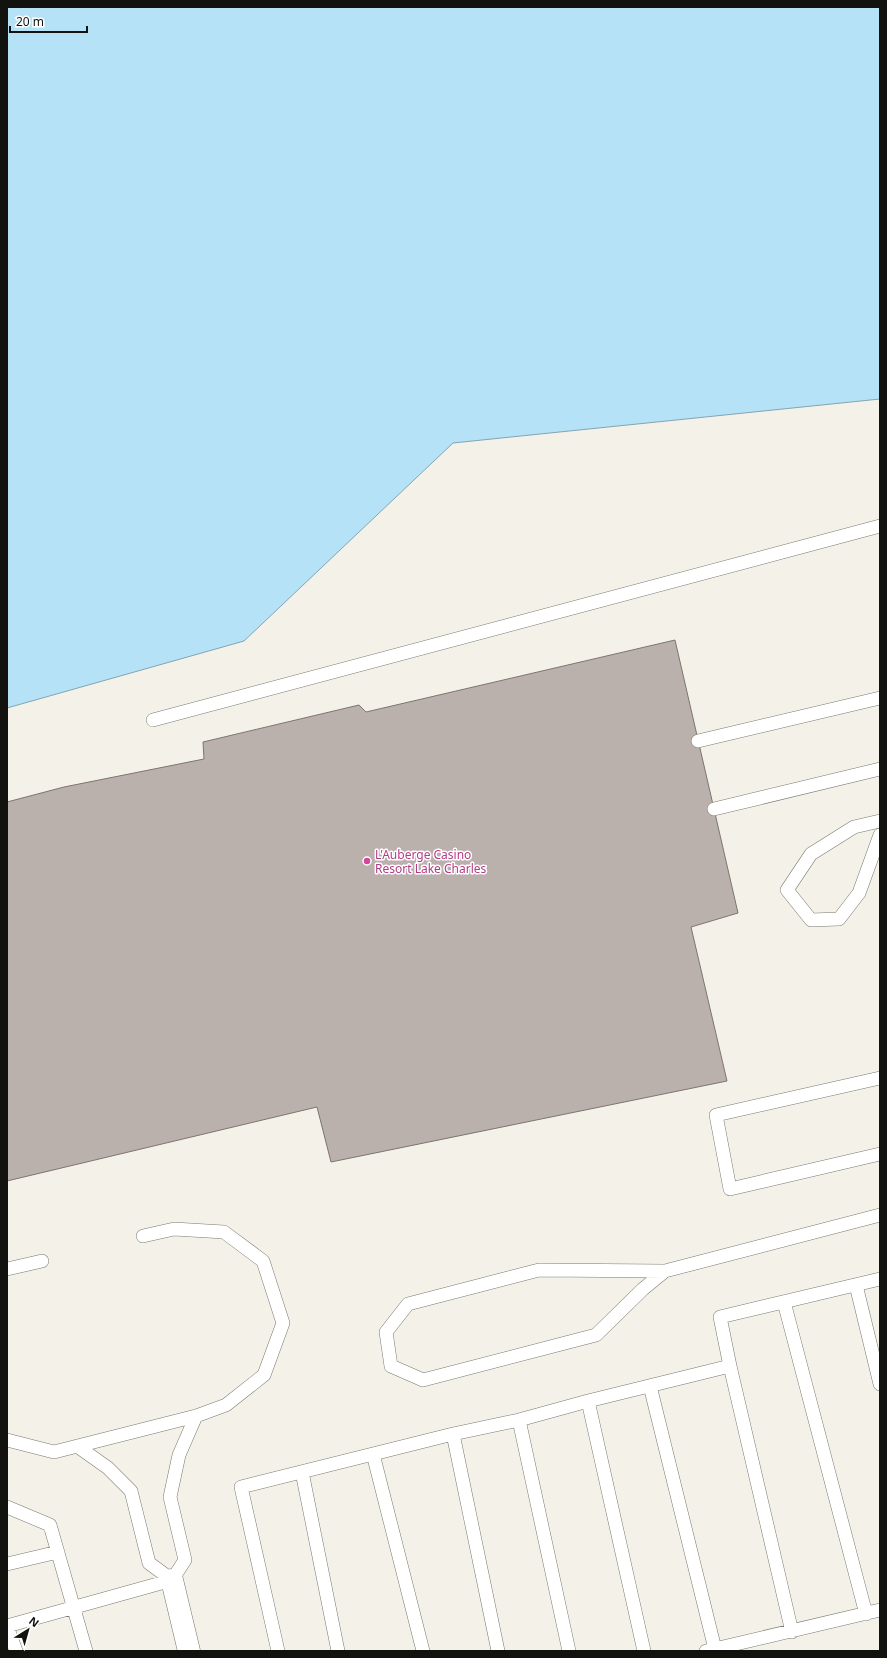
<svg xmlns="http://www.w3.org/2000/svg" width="887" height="1658" viewBox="0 0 887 1658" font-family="'Noto Sans',sans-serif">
<rect width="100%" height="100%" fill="#f4f2e8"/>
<path fill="#b5e2f7" stroke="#84a4b1" d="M7 7H880V399L453 443 244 641 7 708Z"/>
<path fill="#bab0ac" stroke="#7d7470" d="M675 640 738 913 691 927 727 1081 331 1162 317 1107 7 1181V802L64 787 204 759 203 742 359 705 366 712Z"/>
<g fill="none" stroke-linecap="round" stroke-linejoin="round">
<defs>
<path id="lane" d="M153 720 880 526
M698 741 880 698
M714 809 880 769
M880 821 854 827 811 854 787 890 811 920 839 919 859 893 880 835
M880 1078 716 1115 730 1189 880 1154
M7 1269 42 1261
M665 1271 643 1289 596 1335 423 1380 391 1366 386 1332 408 1304 539 1270 665 1271 880 1215
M856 1285 880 1384
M784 1302 866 1614
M730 1366 792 1632
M650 1386 715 1649
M588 1401 644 1651
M519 1420 569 1651
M453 1434 498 1651
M7 1440 54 1452 196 1416 226 1405 264 1375 283 1323 263 1261 224 1232 174 1229 143 1236
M77 1446 108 1468 131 1491 149 1563 172 1580
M373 1454 423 1651
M302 1472 338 1651
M7 1507 50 1525 86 1651
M7 1564 58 1552
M16 1651 7 1626 172 1580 185 1560 170 1497 179 1455 196 1416
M278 1651 241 1487 453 1434 519 1420 588 1401 730 1366 720 1317 880 1279
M706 1651 880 1610"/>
<path id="street" d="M172 1580 189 1651"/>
</defs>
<use href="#lane" stroke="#7a7970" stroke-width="14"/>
<use href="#street" stroke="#7a7970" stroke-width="23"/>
<use href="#lane" stroke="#fff" stroke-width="13"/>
<use href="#street" stroke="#fff" stroke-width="22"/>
</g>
<circle fill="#d1479c" stroke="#fff" stroke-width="1.5" cx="367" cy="861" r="4"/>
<g text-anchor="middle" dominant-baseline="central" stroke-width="3" stroke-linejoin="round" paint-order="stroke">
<g font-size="12" fill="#b23c85" stroke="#fff" text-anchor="start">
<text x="375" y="854">L'Auberge Casino<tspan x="375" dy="14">Resort Lake Charles</tspan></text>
</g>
</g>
<rect width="887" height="1658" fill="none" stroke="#12120e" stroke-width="16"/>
<g transform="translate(28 1630) rotate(37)" stroke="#ffffff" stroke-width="3" paint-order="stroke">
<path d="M0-3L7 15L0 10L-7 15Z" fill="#12120e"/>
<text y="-6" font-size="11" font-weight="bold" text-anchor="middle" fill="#12120e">N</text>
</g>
<path d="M10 26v6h77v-6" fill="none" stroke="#12120e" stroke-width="2"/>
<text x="16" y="26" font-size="12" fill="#12120e" stroke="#ffffff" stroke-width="3" paint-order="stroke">20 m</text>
</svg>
